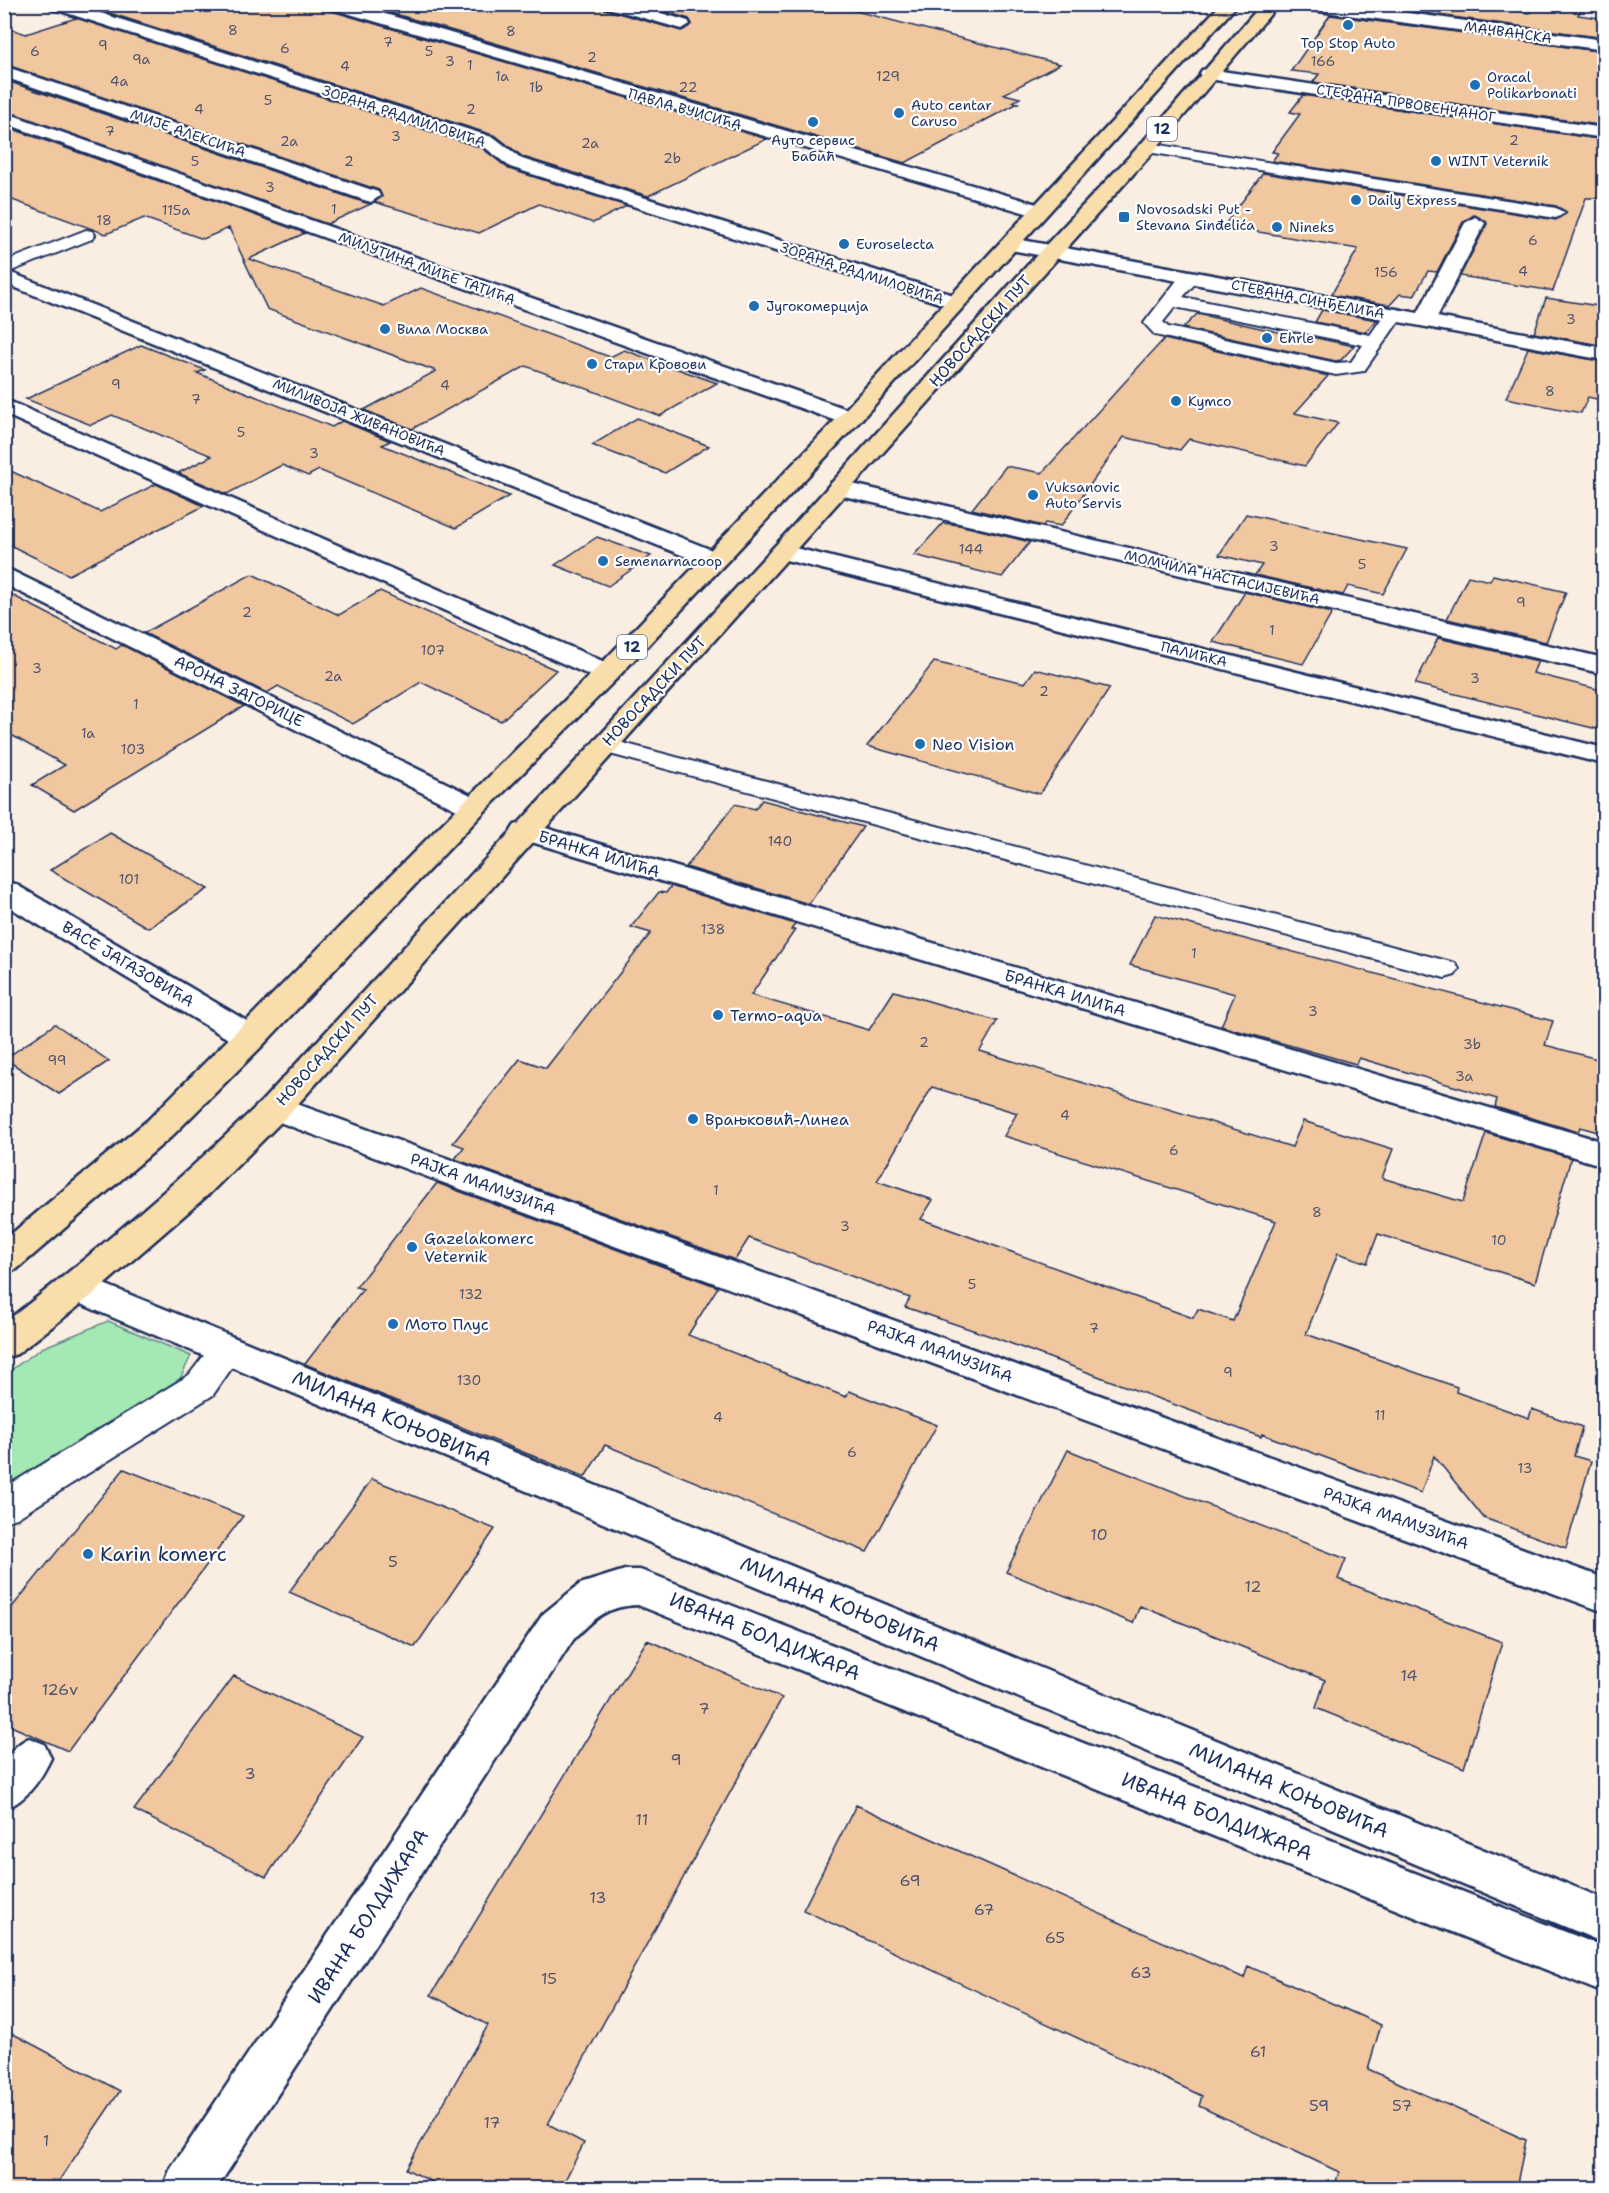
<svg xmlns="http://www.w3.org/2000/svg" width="1609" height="2193" viewBox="0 0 1609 2193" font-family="'Shantell Sans',sans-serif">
<rect width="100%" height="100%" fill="#faeee2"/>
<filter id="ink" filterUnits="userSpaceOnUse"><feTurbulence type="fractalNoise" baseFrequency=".0167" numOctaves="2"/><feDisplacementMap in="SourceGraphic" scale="12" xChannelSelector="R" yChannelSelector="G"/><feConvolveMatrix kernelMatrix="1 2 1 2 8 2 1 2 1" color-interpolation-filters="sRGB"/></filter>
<g filter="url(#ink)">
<path fill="#a4e8b4" stroke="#608c89" stroke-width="1.5" d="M108 1321 191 1356 176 1387 5 1491 4 1375 42 1348Z"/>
<path fill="#f0c79f" stroke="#1b2f5e" stroke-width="1.5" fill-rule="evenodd" d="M118 4H322L325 9 767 139 648 196 523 157 496 136 100 10Z
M361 4H601L604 9 681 31 692 24 689 19 640 4H829L1060 64 1004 94 1020 98 1013 102 1018 103 905 163Z
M1397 4H1467L1530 13 1535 4H1584L1578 15 1605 19V38L1394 9Z
M1330 15 1605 52V126L1313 82 1319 74 1291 71Z
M76 18 482 148 509 169 627 206 593 223 539 204 479 233 374 202 382 197 379 190 4 64V27L26 34Z
M4 80 363 202 371 204 327 224 4 110Z
M1303 95 1605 140V198H1586L1553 291 1460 276 1487 224 1474 215 1463 222 1437 272 1428 271 1414 296 1400 294 1390 305 1331 295 1358 249 1224 226 1263 173 1556 220 1567 212 1556 206 1272 161 1278 153 1272 152 1300 114 1290 112Z
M4 126 305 233 249 259 384 306 421 288 610 357 624 350 717 383 660 416 526 366 412 429 364 410 436 371 267 309 229 228 203 239 144 218 106 234 4 197Z
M1546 298 1605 307V346L1534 333Z
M1322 310 1377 320 1366 332 1315 322Z
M1197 314 1305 338 1307 336 1354 346 1341 360 1336 361 1183 328Z
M1164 339 1328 376 1295 413 1338 423 1305 466 1189 439 1180 450 1124 437 1061 526 1045 523 1043 526 972 509 1006 466 1042 473Z
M141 345 205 370 197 373 332 427 342 421 390 441 382 445 509 496 456 528 319 470 308 476 282 465 227 494 178 473 212 456 112 415 91 425 26 399Z
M1528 348 1605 362V401L1588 397 1581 413 1506 398Z
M637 418 709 446 665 473 592 445Z
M4 468 100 512 156 484 204 506 69 575 4 542Z
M1246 514 1407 549 1383 594 1348 586 1343 595 1255 575 1262 565 1219 555Z
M943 523 959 525 1030 542 1002 577 914 555Z
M597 537 651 556 608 586 555 565Z
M252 574 339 615 380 591 556 670 501 721 421 682 353 724 278 686 267 693 144 633Z
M1493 575 1566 592 1546 642 1447 619 1468 576 1490 581Z
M4 591 116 649 122 645 244 706 74 810 32 785 65 765 4 731Z
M1245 592 1332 613 1303 664 1213 642Z
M1438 638 1538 661 1533 673 1605 691V731L1415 684Z
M934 662 1025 683 1035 669 1110 688 1040 794 867 746Z
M762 800 863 827 809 904 686 867 735 804 755 809Z
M110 833 208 889 148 928 50 870Z
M671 886 795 924 791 930H795L751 995 869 1030 894 991 997 1021 980 1051 1292 1147 1303 1121 1393 1149 1382 1178 1463 1202 1486 1133 1571 1158 1535 1283 1378 1234 1367 1263 1338 1253 1306 1334 1457 1387 1456 1392 1529 1418 1532 1409 1582 1427 1574 1456 1591 1461 1566 1548 1484 1518 1434 1456 1421 1493 1262 1434 1261 1437 996 1338 905 1307 910 1298 749 1238 735 1260 455 1159 464 1147 453 1143 520 1059 546 1068 651 933 631 927 659 892 666 893ZM932 1087 1017 1113 1004 1136 1276 1221 1233 1321 1198 1309 1193 1318 921 1219 933 1200 877 1181Z
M1155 915 1553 1021 1545 1045 1605 1061V1134L1580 1127 1578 1132 1495 1107 1497 1099 1359 1058 1356 1064 1221 1026 1235 994 1130 965Z
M55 1024 109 1061 59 1094 5 1059Z
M437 1183 718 1287 688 1335 846 1397 849 1391 937 1425 867 1552 605 1445 585 1477 305 1364 363 1289 356 1287Z
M1068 1450 1346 1559 1338 1579 1502 1642 1464 1768 1316 1708 1325 1680 1140 1606 1133 1623 1006 1572Z
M124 1469 243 1516 68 1751 4 1723V1617Z
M372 1479 495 1529 415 1647 289 1592Z
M647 1640 782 1698 548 2124 584 2143 561 2188H444L406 2169 488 2025 431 1995Z
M234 1676 363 1737 266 1877 134 1810Z
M856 1805 1244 1978 1248 1966 1381 2025 1368 2069 1526 2140 1516 2188H1334L1339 2172 1199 2106 1202 2096 803 1910Z
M4 2029 120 2091 54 2188H4Z"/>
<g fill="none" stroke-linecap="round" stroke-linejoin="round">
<defs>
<path id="lane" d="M1147 143 1556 208 1565 213 1556 218 1141 151 1139 148 1141 145Z
M86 230 92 231 95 235 92 239 4 274V262Z
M1192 272 1201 277 1183 297 1370 335 1387 311 1394 309 1403 315 1364 371 1336 375 1155 335 1144 323 1178 279ZM1175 307 1363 345 1351 362 1336 363 1168 327 1163 322Z
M604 738 1455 963 1459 969 1455 975 1445 978 595 750 592 745 595 740Z
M227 1337 239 1341 244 1350 213 1395 17 1518 4 1522V1488L189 1375 215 1341Z"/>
<path id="street" d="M46 4H72L495 138 522 159 963 298 966 302 963 306H949L510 167 483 146 48 7Z
M324 4H351L1047 207 1050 211 1040 217 1033 215 326 7Z
M603 4H630L688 21 690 24 682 29 605 7Z
M1296 4H1343L1604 40V50L1304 9Z
M4 66 378 192 380 196 371 202 364 200 4 77Z
M1208 69 1604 128V138L1202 78 1200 74 1202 70Z
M4 112 858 413 861 418 858 423H842L4 123Z
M1475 217 1485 223 1437 317 1604 348V360L1011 250 1001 244 1011 238 1418 313 1465 223Z
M4 270 722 554 725 559 722 564 713 566 704 564 4 283Z
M4 399 616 667 620 673 616 679 607 681 598 679 4 414Z
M839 481 1604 658V674L831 493 827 488 831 483Z
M783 545 1604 748V764L774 557 771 552 774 547Z
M4 567 483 801 487 807 483 813 473 816 463 813 4 584Z
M525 822 1604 1142V1166L515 837 511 831 515 825Z
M4 882 15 884 262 1030 267 1038 262 1046 251 1049 240 1046 4 904Z
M275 1096 1604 1578V1612L263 1116 258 1108 263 1100Z
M77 1273 1604 1899V1943L64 1297 59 1287 64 1277Z
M625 1570H640L654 1575 1604 1947V1993L638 1605C606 1606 595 1618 573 1640L217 2188H163L170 2170 543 1614 580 1584Z
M29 1738 44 1744 51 1758C41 1779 27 1801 4 1809 4 1776 0 1752 29 1738Z"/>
<path id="primary" d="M1221 4H1238L858 423 616 679 483 813 262 1046 172 1136 17 1269 4 1273V1240L148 1120 598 667 842 413Z
M1262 4H1279L1153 152 287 1116 210 1193 90 1297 17 1354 4 1358V1323C95 1253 181 1180 263 1100L774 547 1044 247 1141 144Z"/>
</defs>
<use href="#lane" stroke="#1b2f5e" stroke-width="4"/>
<use href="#street" stroke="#1b2f5e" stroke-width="5"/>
<use href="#primary" stroke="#1b2f5e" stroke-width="5"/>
<use href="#lane" fill="#fff" fill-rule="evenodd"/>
<use href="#street" fill="#fff" fill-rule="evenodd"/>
<use href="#primary" fill="#f9deab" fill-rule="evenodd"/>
</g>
</g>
<g fill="#1f6fb2" stroke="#fff" stroke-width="2">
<circle cx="1348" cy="25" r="6"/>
<circle cx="1475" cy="85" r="6"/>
<circle cx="899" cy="113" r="6"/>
<circle cx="813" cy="122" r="6"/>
<circle cx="1436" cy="161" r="6"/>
<circle cx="1356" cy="200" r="6"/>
<rect x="1118" y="211" width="12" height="12" rx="3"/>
<circle cx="1277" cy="227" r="6"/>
<circle cx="844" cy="244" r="6"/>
<circle cx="754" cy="306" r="6"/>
<circle cx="385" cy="329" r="6"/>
<circle cx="1267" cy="338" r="6"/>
<circle cx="592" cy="364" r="6"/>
<circle cx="1176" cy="401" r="6"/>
<circle cx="1033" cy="495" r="6"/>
<circle cx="603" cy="561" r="6"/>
<circle cx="920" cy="744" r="6"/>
<circle cx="718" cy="1015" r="6"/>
<circle cx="693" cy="1119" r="6"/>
<circle cx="412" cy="1247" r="6"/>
<circle cx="393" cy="1324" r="6"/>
<circle cx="88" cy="1554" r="6"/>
</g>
<g text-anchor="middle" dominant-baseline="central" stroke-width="4.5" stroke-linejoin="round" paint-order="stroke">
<g font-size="14" fill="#50556e">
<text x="233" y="30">8</text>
<text x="511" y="31">8</text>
<text x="388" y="42">7</text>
<text x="103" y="45">9</text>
<text x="285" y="48">6</text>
<text x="35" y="51">6</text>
<text x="429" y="51">5</text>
<text x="592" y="57">2</text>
<text x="141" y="59">9a</text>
<text x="450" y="61">3</text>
<text x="1323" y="61">166</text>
<text x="470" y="65">1</text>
<text x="345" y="66">4</text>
<text x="502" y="76">1a</text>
<text x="888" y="76">129</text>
<text x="119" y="81">4a</text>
<text x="536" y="87">1b</text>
<text x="688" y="87">22</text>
<text x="268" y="100">5</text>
<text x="199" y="109">4</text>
<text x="471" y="109">2</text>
<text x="110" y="131">7</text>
<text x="396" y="136">3</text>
<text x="1514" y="140">2</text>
<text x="289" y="141">2a</text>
<text x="590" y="143">2a</text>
<text x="672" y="158">2b</text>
<text x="195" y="161">5</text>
<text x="349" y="161">2</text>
<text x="270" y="187">3</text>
<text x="334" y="209">1</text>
<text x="176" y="210">115a</text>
<text x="104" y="220">18</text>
<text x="1533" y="240">6</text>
<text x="1523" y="271">4</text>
<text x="1386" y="272">156</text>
<text x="1571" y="319">3</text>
<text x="116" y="384">9</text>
<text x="445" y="385">4</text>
<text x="1550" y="391">8</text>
<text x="196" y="399">7</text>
<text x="241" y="432">5</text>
<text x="314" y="453">3</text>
<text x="1274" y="546">3</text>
<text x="971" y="549">144</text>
<text x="1362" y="564">5</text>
<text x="1521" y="602">9</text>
<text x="247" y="612">2</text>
<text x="1272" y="630">1</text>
<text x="433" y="650">107</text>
<text x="37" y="668">3</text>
<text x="333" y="676">2a</text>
<text x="1475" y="678">3</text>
<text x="1044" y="691">2</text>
<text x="136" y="704">1</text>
<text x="88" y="733">1a</text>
<text x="133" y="749">103</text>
<text x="780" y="841">140</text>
<text x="129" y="879">101</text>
<text x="713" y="929">138</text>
<text x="1194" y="953">1</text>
<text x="1313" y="1011">3</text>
<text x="924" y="1042">2</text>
<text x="1472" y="1044">3b</text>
<text x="57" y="1060">99</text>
<text x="1464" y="1076">3a</text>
<text x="1065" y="1115">4</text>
<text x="1174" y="1150">6</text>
<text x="716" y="1190">1</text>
<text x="1317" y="1212">8</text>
<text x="845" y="1226">3</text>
<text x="1499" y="1240">10</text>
<text x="972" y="1284">5</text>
<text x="471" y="1294">132</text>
<text x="1094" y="1328">7</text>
<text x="1228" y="1372">9</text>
<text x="469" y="1380">130</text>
<text x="1380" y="1415">11</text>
<text x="718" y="1417">4</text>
<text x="852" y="1452">6</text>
<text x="1525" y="1468">13</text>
</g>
<g font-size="14" fill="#1b2f5e" stroke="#fff">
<text transform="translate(1508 32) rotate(8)">МАЧВАНСКА</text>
<text transform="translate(1406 103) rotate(9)">СТЕФАНА ПРВОВЕНЧАНОГ</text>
<text transform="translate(685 109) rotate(16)">ПАВЛА ВУИСИЋА</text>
<text transform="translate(404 116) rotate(18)">ЗОРАНА РАДМИЛОВИЋА</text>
<text transform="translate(188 133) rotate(19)">МИЈЕ АЛЕКСИЋА</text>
<text transform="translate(427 268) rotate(20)">МИЛУТИНА МИЋЕ ТАТИЋА</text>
<text transform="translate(862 273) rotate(18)">ЗОРАНА РАДМИЛОВИЋА</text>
<text transform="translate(1308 299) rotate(11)">СТЕВАНА СИНЂЕЛИЋА</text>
<text transform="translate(359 417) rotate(22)">МИЛИВОЈА ЖИВАНОВИЋА</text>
<text transform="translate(1222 577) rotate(13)">МОМЧИЛА НАСТАСИЈЕВИЋА</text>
<text transform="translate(1194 654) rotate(14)">ПАЛИЋКА</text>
</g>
<g font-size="14" fill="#1b2f5e" stroke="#fff" text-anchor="start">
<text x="1348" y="43" text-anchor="middle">Top Stop Auto</text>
<text x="1487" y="77">Oracal<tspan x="1487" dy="16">Polikarbonati</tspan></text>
<text x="911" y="105">Auto centar<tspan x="911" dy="16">Caruso</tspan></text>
<text x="813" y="140" text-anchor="middle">Ауто сервис<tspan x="813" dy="16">Бабић</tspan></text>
<text x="1448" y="161">WINT Veternik</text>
<text x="1368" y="200">Daily Express</text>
<text x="1136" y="209">Novosadski Put -<tspan x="1136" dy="16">Stevana Sinđelića</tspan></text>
<text x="1289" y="227">Nineks</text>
<text x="856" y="244">Euroselecta</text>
<text x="766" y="306">Југокомерција</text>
<text x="397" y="329">Вила Москва</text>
<text x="1279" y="338">Ehrle</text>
<text x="604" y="364">Стари Кровови</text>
<text x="1188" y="401">Kymco</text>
<text x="1045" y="487">Vuksanovic<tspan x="1045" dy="16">Auto Servis</tspan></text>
<text x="615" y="561">Semenarnacoop</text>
</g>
<g fill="#fff" stroke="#5f6d8e" stroke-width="1.5">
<rect x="1147" y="117" width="30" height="24" rx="4.5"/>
<rect x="617" y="635" width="30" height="24" rx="4.5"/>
</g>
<g font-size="15" font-weight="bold" fill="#1b2f5e">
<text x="1162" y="129">12</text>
<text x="632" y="647">12</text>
</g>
<g font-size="16" fill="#1b2f5e" stroke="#fff">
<text transform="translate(980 331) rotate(-48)">НОВОСАДСКИ ПУТ</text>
<text transform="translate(239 691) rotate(26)">АРОНА ЗАГОРИЦЕ</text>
<text transform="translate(654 691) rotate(-47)">НОВОСАДСКИ ПУТ</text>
<text transform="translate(599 854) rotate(17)">БРАНКА ИЛИЋА</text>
<text transform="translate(128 964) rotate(31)">ВАСЕ ЈАГАЗОВИЋА</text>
<text transform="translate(1065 993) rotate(17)">БРАНКА ИЛИЋА</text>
<text transform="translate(327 1050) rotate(-48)">НОВОСАДСКИ ПУТ</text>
<text transform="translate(483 1184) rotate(20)">РАЈКА МАМУЗИЋА</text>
<text transform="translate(940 1351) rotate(20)">РАЈКА МАМУЗИЋА</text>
<text transform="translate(1396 1518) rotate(20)">РАЈКА МАМУЗИЋА</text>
</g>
<g font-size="16" fill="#1b2f5e" stroke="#fff" text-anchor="start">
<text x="932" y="744">Neo Vision</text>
<text x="730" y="1015">Termo-aqua</text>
<text x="705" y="1119">Врањковић-Линеа</text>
<text x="424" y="1238">Gazelakomerc<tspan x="424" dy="18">Veternik</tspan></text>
<text x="405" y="1324">Мото Плус</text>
</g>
<g font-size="16" fill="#50556e">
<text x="1099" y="1534">10</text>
<text x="393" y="1561">5</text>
<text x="1253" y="1586">12</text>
<text x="1409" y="1675">14</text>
<text x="60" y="1689">126v</text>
<text x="704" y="1708">7</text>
<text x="676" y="1759">9</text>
<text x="250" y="1773">3</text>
<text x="642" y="1819">11</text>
<text x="910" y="1880">69</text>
<text x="598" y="1897">13</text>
<text x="984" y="1909">67</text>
<text x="1055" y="1937">65</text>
<text x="1141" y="1972">63</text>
<text x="549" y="1978">15</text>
<text x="1258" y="2051">61</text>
<text x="1319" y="2105">59</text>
<text x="1402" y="2105">57</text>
<text x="492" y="2122">17</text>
<text x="46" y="2140">1</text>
</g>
<g font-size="20" fill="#1b2f5e" stroke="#fff">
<text transform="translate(392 1418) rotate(23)">МИЛАНА КОЊОВИЋА</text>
<text transform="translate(840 1604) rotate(23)">МИЛАНА КОЊОВИЋА</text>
<text transform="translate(765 1636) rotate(22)">ИВАНА БОЛДИЖАРА</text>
<text transform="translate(1289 1790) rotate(23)">МИЛАНА КОЊОВИЋА</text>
<text transform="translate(1217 1816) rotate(22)">ИВАНА БОЛДИЖАРА</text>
<text transform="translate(368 1916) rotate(-57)">ИВАНА БОЛДИЖАРА</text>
</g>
<g font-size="20" fill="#1b2f5e" stroke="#fff" text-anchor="start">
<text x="100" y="1554">Karin komerc</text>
</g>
</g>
<rect width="1609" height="2193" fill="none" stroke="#fff" stroke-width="24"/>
<rect x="12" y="12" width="1585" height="2169" fill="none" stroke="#1b2f5e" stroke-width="2" filter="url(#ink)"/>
</svg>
